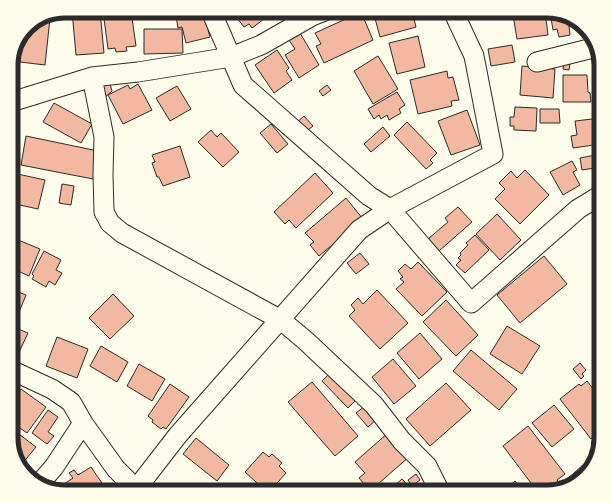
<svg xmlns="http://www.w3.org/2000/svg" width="612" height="503" viewBox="0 0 612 503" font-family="Manrope,sans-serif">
<rect width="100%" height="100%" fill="#fdfbea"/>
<path fill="#f2b8a0" stroke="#2b2b2b" d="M72 11H100L104 53 76 55Z
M103 11H131L136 46 126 47 127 51 116 52 115 48 108 49Z
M195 11H203L210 37 186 43 182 27 178 28 176 16Z
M236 11H275L252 28 249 24 244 27 237 18 240 16Z
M373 11H422L423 17 414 19 416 27 380 37Z
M470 11H486L473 17Z
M542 11 543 19H546L548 35 517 39 513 15Z
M361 12 373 40 324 63 316 46 321 44 315 33Z
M550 12 577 22 573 23 574 26H569L570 35 559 37 557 29 553 30Z
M47 18H50L45 65 12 61 29 24Z
M144 29H182L183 53 144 54Z
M300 33 319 65 299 78 285 55 295 49 289 40Z
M418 36 425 67 397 74 389 43Z
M512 45 515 62 491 66 488 49Z
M277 50 289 68 286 71 292 80 274 93 255 65Z
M378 56 398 89 373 104 354 71Z
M565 57 571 58 569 70 563 69Z
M522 66 555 69 553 98 520 95Z
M447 71 448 78 453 77 459 100 451 101 452 106 418 114 410 80Z
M563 75H587L588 92 590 93 591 102H563Z
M110 84 112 91 103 99 100 86Z
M138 84 152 110 123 124 108 95 128 85 130 89Z
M327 85 331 90 323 96 319 91Z
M177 86 191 109 170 121 156 98Z
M397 92 405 105 399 109 401 113 389 120 387 115 381 119 379 115 374 119 368 109Z
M54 103 92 124 81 143 43 122Z
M515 107 537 108 536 131 514 130V126H510V117H514Z
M540 109H559L560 123H540Z
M467 110 480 145 451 155 438 121Z
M304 116 313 126 304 133 296 123Z
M601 118V144L573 148 571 136 577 135 575 121Z
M407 122 437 153 430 160 433 163 426 169 394 135Z
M271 124 288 144 277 153 260 133Z
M383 127 390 136 371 152 364 144Z
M211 130 217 137 221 133 239 152 223 167 198 142Z
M26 136 98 151 93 179 21 165Z
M180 146 190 177 163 186 159 177H157L152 163 155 162 152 155Z
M601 154V167L582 170 580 158Z
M572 161 577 170 573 172 580 185 563 195 550 172Z
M525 170 549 195 520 224 495 199 505 189 499 183 511 171 517 178Z
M13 173 45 180 38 209 11 203V182Z
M315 173 333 193 296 228 289 220 285 224 274 212Z
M62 184 74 186 71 205 59 203Z
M346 198 363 219 319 256 310 245 314 242 305 233Z
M458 207 472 222 439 251 428 239 448 222 445 218Z
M11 210 16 212 12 221H11Z
M497 214 521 240 500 260 476 234Z
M475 235 489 250 465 273 456 265 461 260 458 258 461 255 460 253 468 245 466 243Z
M11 237 40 249 29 276 11 268Z
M44 251 61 260 56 270 62 273 55 285 49 281 46 287 32 279 34 276 32 274Z
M360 253 369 264 356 274 347 263Z
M544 256 567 284 520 323 497 295Z
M418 262 447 292 422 316 396 289 404 282 400 279 403 277 398 271 405 264 411 269Z
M11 289 26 295 17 317 11 314Z
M377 290 408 323 380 349 349 316 355 310 351 305 358 298 363 304Z
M113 294 134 316 110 339 89 318Z
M446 300 478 335 456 356 423 322Z
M11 326 28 333 15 361 11 359Z
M507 326 540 346 522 374 490 354Z
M420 333 442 359 419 379 397 353Z
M57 337 88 349 77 378 46 366Z
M101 346 128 362 117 382 90 366Z
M471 350 517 389 499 410 453 371Z
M393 359 416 386 394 404 372 377Z
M580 363 586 370 582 374 584 376 581 379 573 369Z
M139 364 165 379 152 401 127 386Z
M332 371 358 398 348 408 322 381Z
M587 381 601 399V431L591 439 560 399 579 384 581 386Z
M312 382 358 436 335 456 288 402Z
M446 383 471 410 430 446 406 419Z
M170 384 189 397 166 429 163 427 161 429 152 422 153 420 148 416Z
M21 389 46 407 27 433 11 422V403Z
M554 405 574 429 552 447 532 423Z
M365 406 377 419 368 427 356 413Z
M48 410 58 417 48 432 54 436 47 444 32 433Z
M528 426 565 474 557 480 560 484 548 492 543 486 537 491 503 446Z
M11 428 36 447 22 464 11 442Z
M389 432 410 456 370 491 359 478 365 473 355 462Z
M196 438 229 465 217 481 183 454Z
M263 452 269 457 272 454 282 463 279 466 286 473 269 492H267L245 472Z
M590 459 592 462 588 474 570 482 567 479Z
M91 467 108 492H65L61 486 73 478 69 473 74 470 78 475Z
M30 473 35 477 33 480 29 479 28 476Z
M416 474 420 480 412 486 408 480Z
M402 479 414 492H387Z
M515 481 525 492H502Z
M283 485 291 492H277Z"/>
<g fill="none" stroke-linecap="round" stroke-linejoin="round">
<defs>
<path id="minor" d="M453 11 474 56 493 154 390 209 471 303 578 209 601 195
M537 62 593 48
M92 77 104 137 103 175 104 212 110 223 122 233 281 320 306 341 374 405 402 441 427 466 440 492
M11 102 92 77 138 72 231 57 261 45 312 16 325 11
M11 370 52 389 71 402 83 423 54 467 40 483
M83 423 116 469 139 492
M137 488 178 435 359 230 390 209 369 196 243 85 211 11"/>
</defs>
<use href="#minor" stroke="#2b2b2b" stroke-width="21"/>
<use href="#minor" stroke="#fdfbea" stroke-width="19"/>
</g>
<path d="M0 0H612V503H0ZM65 18H547A47 47 0 0 1 594 65V438A47 47 0 0 1 547 485H65A47 47 0 0 1 18 438V65A47 47 0 0 1 65 18Z" fill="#fdfbea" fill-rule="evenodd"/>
<path fill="none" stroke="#2b2b2b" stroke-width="5" d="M65 18H547A47 47 0 0 1 594 65V438A47 47 0 0 1 547 485H65A47 47 0 0 1 18 438V65A47 47 0 0 1 65 18Z"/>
</svg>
